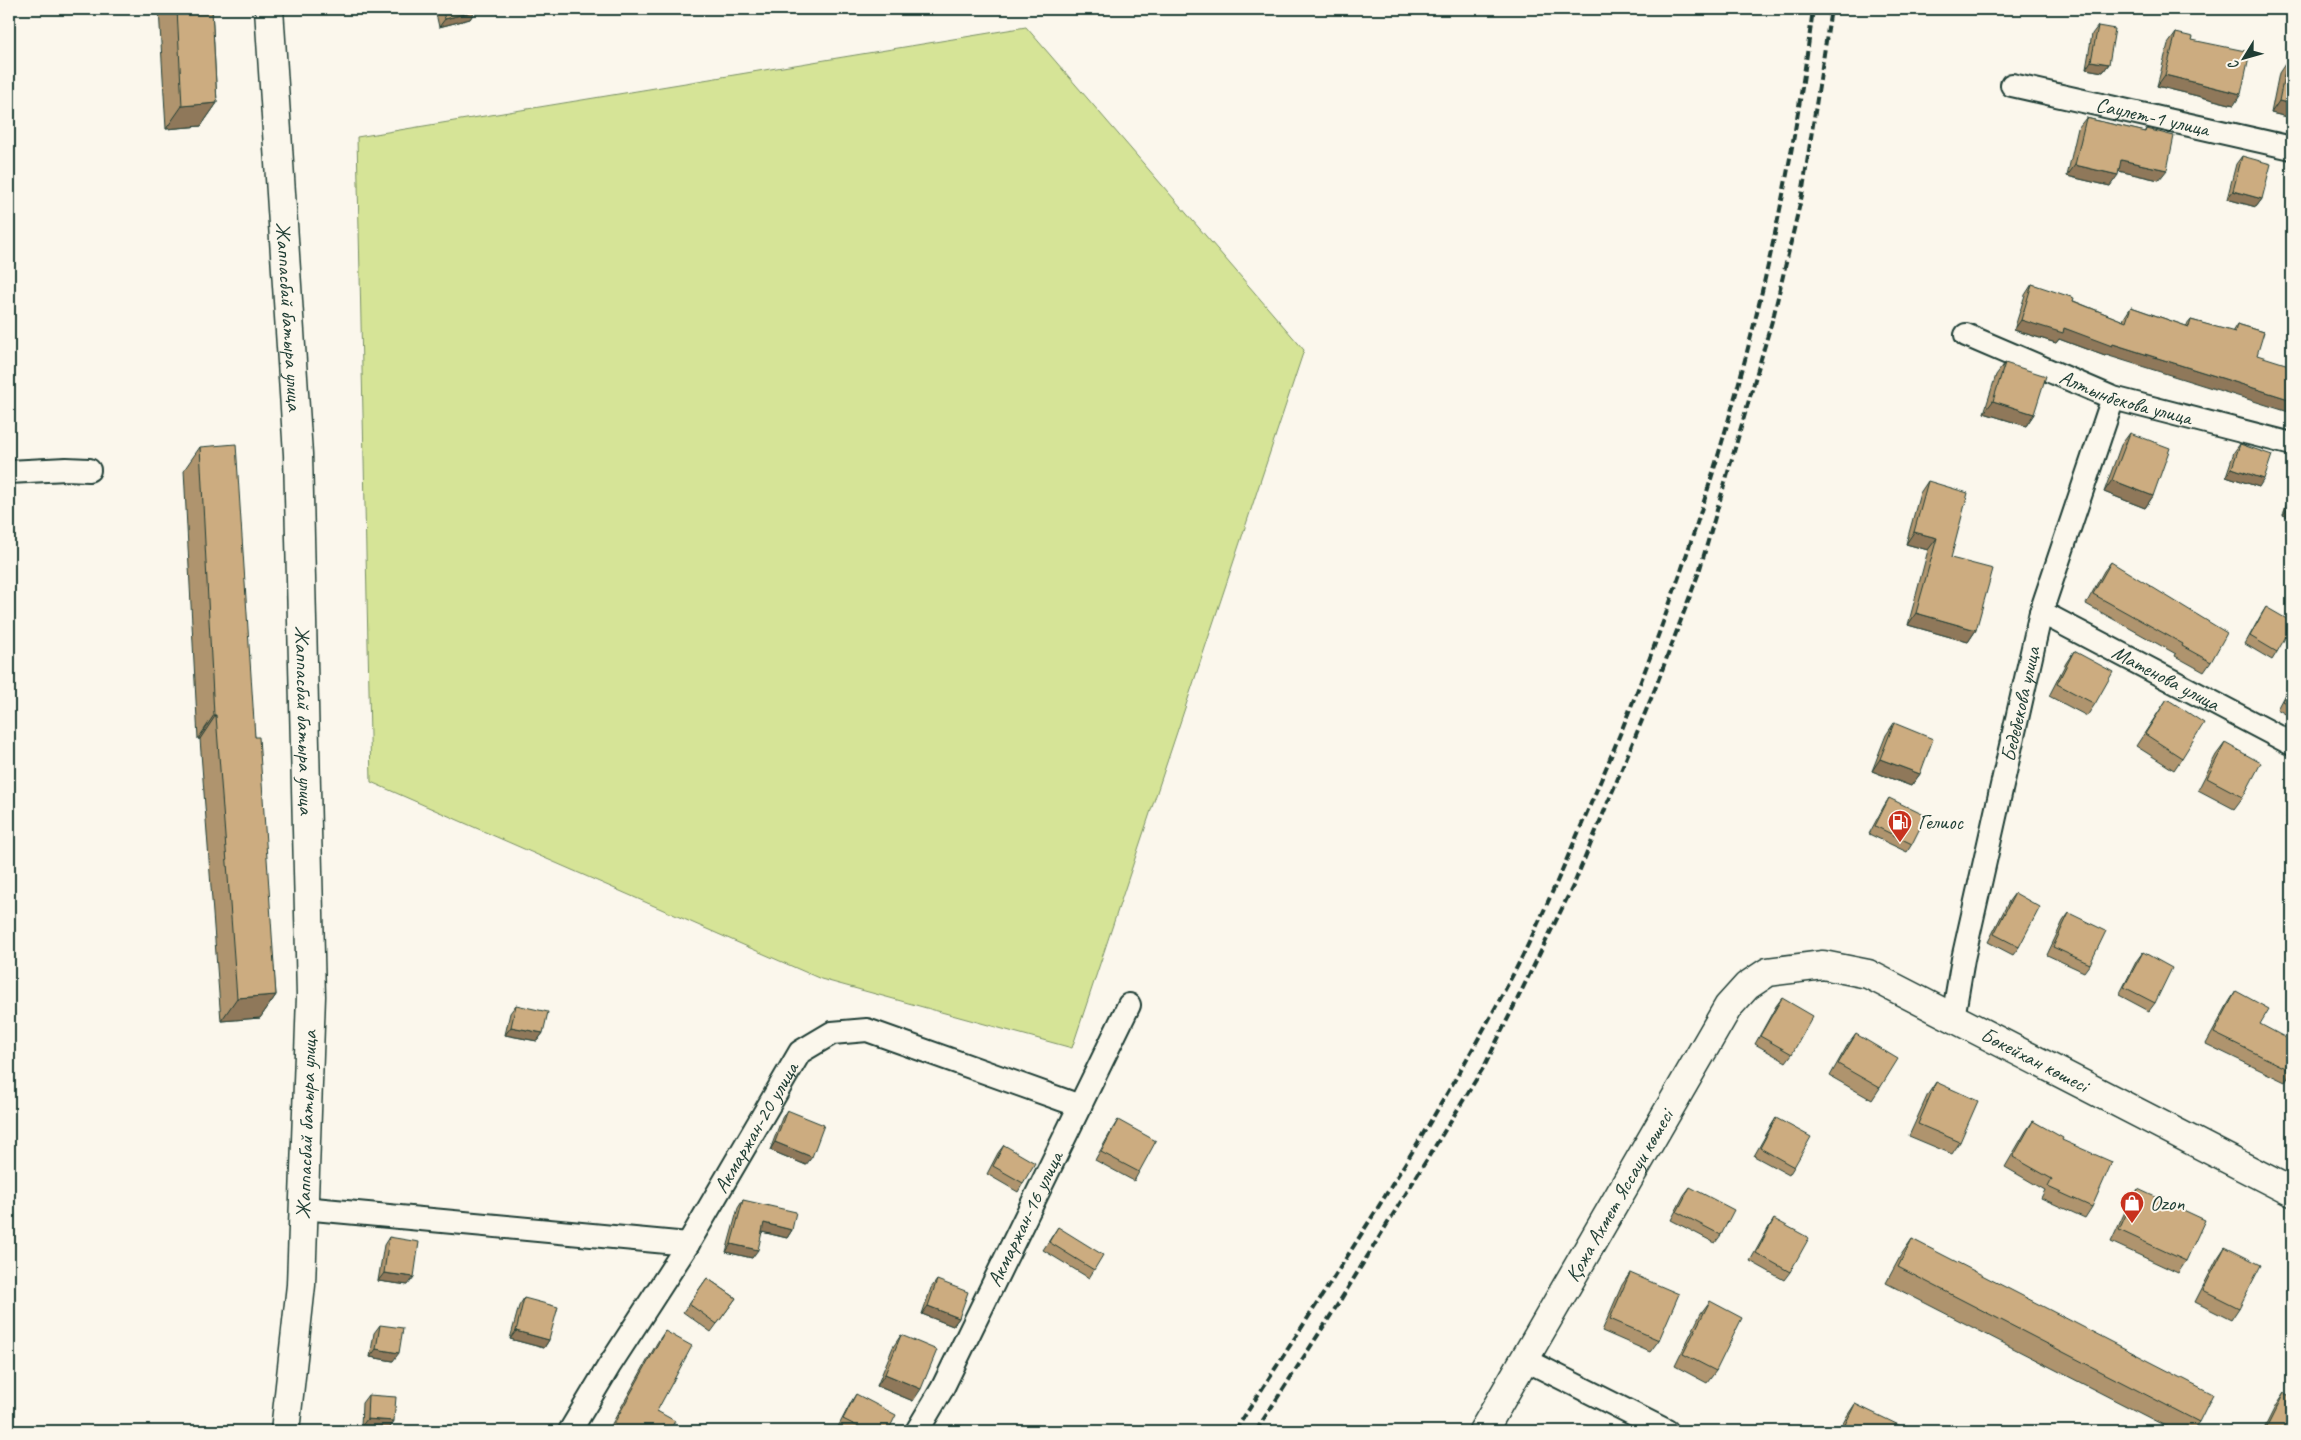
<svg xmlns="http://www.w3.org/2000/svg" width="2301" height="1440" viewBox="0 0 2301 1440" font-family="Caveat,sans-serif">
<rect width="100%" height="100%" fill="#fbf7ec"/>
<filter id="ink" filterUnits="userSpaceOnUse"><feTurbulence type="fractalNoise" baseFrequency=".02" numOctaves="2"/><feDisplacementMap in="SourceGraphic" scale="10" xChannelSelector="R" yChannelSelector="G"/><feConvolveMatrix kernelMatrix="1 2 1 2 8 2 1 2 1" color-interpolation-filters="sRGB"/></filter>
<g filter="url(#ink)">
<path fill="#d6e497" stroke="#7a9066" d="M1026 27 1304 350 1072 1048 821 979 371 782 357 137Z"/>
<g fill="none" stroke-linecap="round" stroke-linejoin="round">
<defs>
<g id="minor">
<path id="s1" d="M2012 85 2292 148"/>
<path id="s2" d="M1966 335 2113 398 2292 444"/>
<path d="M9 472 66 469 89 470"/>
<path id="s3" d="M2041 612 2292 744"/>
<path id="s4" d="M1953 1018 1963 959 2041 612 2113 398"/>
<path d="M303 1208 688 1244"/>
<path d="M1524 1359 1667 1431"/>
<path id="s5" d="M570 1431 609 1366 688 1244 800 1052 832 1033 867 1030 1080 1106"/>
<path id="s6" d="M917 1431 942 1389 1129 1005"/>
</g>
<g id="tertiary">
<path id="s7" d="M1483 1431 1728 1007 1747 986 1768 972 1823 965 1868 974 2292 1192"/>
</g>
<g id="secondary">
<path id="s8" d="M269 9 298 454 311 996 301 1285 285 1431"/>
</g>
</defs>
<use href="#minor" stroke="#1f3d34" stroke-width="26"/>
<use href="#tertiary" stroke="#1f3d34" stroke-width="31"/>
<use href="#secondary" stroke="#1f3d34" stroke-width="31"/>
<use href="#minor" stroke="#fbf7ec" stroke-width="22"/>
<use href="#tertiary" stroke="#fbf7ec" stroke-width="28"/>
<use href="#secondary" stroke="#fbf7ec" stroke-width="28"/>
<path stroke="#1f3d34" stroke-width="4" stroke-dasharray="8 4" stroke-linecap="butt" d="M1235 1431C1333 1278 1434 1127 1518 965 1548 905 1574 842 1601 780 1705 534 1780 274 1813 9
M1256 1431 1338 1304 1485 1065 1574 884 1655 689 1699 572 1774 314 1802 195 1831 9"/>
</g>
<path fill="#af946e" stroke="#1f3d34" d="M159 9H212L217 103 201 126 166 129Z
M435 9H474L475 11 470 19 439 27Z
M2098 26 2109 64 2103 72 2086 69 2092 34Z
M2176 33 2192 40 2234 105 2157 86 2168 44Z
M2287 61 2292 118 2271 113 2279 73Z
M2086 118 2145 132 2147 129 2159 180 2119 171 2110 186 2067 176 2078 128Z
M2242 156 2262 199 2256 207 2227 199 2236 164Z
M2032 284 2123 321 2124 318 2131 307 2186 326 2191 320 2232 332 2237 324 2264 332 2106 355 2105 356 2059 339 2056 343 2014 330 2025 295Z
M2005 363 2034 414 2026 426 1984 413 1996 375Z
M2130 433 2153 496 2145 508 2104 492 2121 445Z
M2240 444 2259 487 2226 476 2234 452Z
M200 447 255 737 276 995 260 1018 221 1021 200 739H198L184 470Z
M1928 481 1951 558 1976 630 1968 642 1908 625 1928 550 1906 544 1920 493Z
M2292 487V518L2283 515Z
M2111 562 2211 662 2204 672 2175 656 2176 654 2086 604 2104 571Z
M2266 607 2277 652 2272 660 2245 644 2261 615Z
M2074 651 2095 704 2087 716 2049 696 2066 663Z
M2292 681V718L2277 709Z
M2167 699 2182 758 2174 770 2136 746Z
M1894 723 1920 774 1911 786 1872 771 1886 735Z
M2225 743 2243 797 2234 809 2198 790 2216 755Z
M1889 798 1912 844 1907 852 1869 834 1884 806Z
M2292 806V822L2286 818Z
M2015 893 2019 947 2013 955 1988 942 2009 901Z
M2069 913 2090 964 2084 972 2047 955 2063 921Z
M2143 952 2155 1003 2149 1011 2119 995 2137 960Z
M2236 991 2260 1024 2292 1072 2285 1082 2206 1044 2229 1002Z
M1782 998 1792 1054 1786 1062 1755 1044 1776 1006Z
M516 1005 543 1033 537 1041 505 1035 510 1013Z
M1856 1034 1880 1088 1872 1100 1830 1076 1847 1046Z
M1936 1082 1960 1142 1952 1154 1909 1136 1928 1094Z
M787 1110 806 1165 770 1150 782 1118Z
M1776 1118 1794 1167 1789 1175 1754 1156 1771 1126Z
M1118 1120 1139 1172 1134 1181 1095 1160 1113 1128Z
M2033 1121 2062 1140 2092 1207 2085 1218 2041 1198 2045 1190 2005 1167 2026 1131Z
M1004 1145 1023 1183 1018 1192 987 1174 998 1153Z
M1690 1187 1721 1235 1715 1243 1671 1220 1684 1195Z
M2138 1189 2186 1261 2178 1273 2111 1242 2130 1201Z
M743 1200 792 1230 787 1238 762 1232 752 1258 726 1252 738 1208Z
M1774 1219 1790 1272 1784 1280 1750 1261 1769 1227Z
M1058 1227 1094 1270 1089 1278 1043 1250Z
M389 1237 408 1285 378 1281 384 1245Z
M1912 1239 2199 1422 2192 1431H2175L1886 1283 1901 1255Z
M2225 1247 2239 1308 2231 1320 2195 1302 2217 1259Z
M1630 1273 1659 1340 1650 1352 1602 1331 1622 1285Z
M707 1278 736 1298 711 1332 683 1312Z
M937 1280 959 1318 953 1326 922 1314 931 1288Z
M524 1298 549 1340 544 1348 510 1339 519 1306Z
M1710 1301 1716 1371 1707 1383 1675 1366 1701 1313Z
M380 1325 393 1361 370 1357 374 1333Z
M665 1331 657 1411 669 1431H608L657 1343Z
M901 1335 913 1401 877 1386 893 1347Z
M2284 1393 2292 1431H2263L2276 1405Z
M856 1394 888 1431H847L838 1427 851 1402Z
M368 1395 394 1421 389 1429 361 1427 362 1403Z
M1855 1404 1906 1431H1839L1847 1416Z"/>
<path fill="#8f785a" stroke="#1f3d34" d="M475 11 470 19 439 27 445 19Z
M2091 61 2109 64 2103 72 2086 69Z
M2165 75 2241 94 2234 105 2157 86Z
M2279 101 2292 104V118L2271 113Z
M217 103 201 126 166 129 182 106Z
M2121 160 2167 170 2159 180 2114 170Z
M2075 165 2118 175 2110 186 2067 176Z
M2233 191 2262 199 2256 207 2227 199Z
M2021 320 2064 328 2113 344 2292 400V413L2106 355 2105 356 2059 339 2056 343 2014 330Z
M1993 401 2034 414 2026 426 1984 413Z
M2232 468 2264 479 2259 487 2226 476Z
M2112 480 2153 496 2145 508 2104 492Z
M2289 507 2292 508V518L2283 515Z
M1914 532 1937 538 1928 550 1906 544Z
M1916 613 1976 630 1968 642 1908 625Z
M214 715H216L200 739H198Z
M1880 759 1920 774 1911 786 1872 771Z
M276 995 260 1018 221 1021 237 998Z
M511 1027 543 1033 537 1041 505 1035Z
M775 1142 812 1157 806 1165 770 1150Z
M764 1223 792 1230 787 1238 758 1231Z
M731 1244 758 1250 752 1258 726 1252Z
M384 1273 414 1277 408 1285 378 1281Z
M928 1306 959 1318 953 1326 922 1314Z
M516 1331 549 1340 544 1348 510 1339Z
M376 1349 399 1353 393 1361 370 1357Z
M885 1374 921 1389 913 1401 877 1386Z
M367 1419 394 1421 389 1429 361 1427Z"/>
<path fill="#ccac80" stroke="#1f3d34" d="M177 9H212L217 103 182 106Z
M442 9H474L475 11 445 19Z
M2098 26 2115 29 2109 64 2091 61Z
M2176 33 2193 37 2192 40 2250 52 2241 94 2165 75Z
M2287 61 2292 62V104L2279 101Z
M2086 118 2146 132 2147 129 2174 136 2167 170 2121 160 2118 175 2075 165Z
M2242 156 2271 164 2262 199 2233 191Z
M2032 284 2074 298 2073 301 2126 322 2131 307 2189 327 2191 320 2235 332 2237 324 2264 332 2257 355 2292 366V400L2113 344 2112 346 2064 328 2063 333 2021 320Z
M2005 363 2046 376 2034 414 1993 401Z
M2130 433 2170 448 2153 496 2112 480Z
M236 444 255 737H259L276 995 237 998 216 715H214L200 447Z
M2240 444 2272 455 2264 479 2232 468Z
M1928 481 1968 493 1951 558 1993 569 1976 630 1916 613 1937 538 1914 532Z
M2292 496V508L2289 507Z
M2111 562 2227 633 2211 662 2182 646 2183 644 2093 594Z
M2266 607 2292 622V626L2277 652 2250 636Z
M2074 651 2113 672 2095 704 2057 684Z
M2292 683V706L2282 701Z
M2167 699 2204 723 2182 758 2145 734Z
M1894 723 1933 739 1920 774 1880 759Z
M2225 743 2261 763 2243 797 2207 778Z
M1889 798 1926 816 1912 844 1875 826Z
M2015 893 2040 907 2019 947 1994 934Z
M2069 913 2106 931 2090 964 2053 947Z
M2143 952 2172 968 2155 1003 2124 987Z
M2236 991 2269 1009 2260 1024 2292 1041V1071L2214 1033Z
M1782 998 1813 1016 1792 1054 1760 1036Z
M516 1005 548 1012 543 1033 511 1027Z
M1856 1034 1898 1059 1880 1088 1838 1064Z
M1936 1082 1978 1101 1960 1142 1918 1124Z
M787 1110 824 1125 812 1157 775 1142Z
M1776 1118 1811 1137 1794 1167 1760 1148Z
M1118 1120 1156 1141 1139 1172 1101 1152Z
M2033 1121 2063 1138 2062 1140 2112 1162 2092 1207 2048 1187 2052 1179 2013 1157Z
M1004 1145 1035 1163 1023 1183 993 1166Z
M1690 1187 1734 1210 1721 1235 1677 1212Z
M2138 1189 2205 1220 2186 1261 2119 1230Z
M743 1200 796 1212 792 1230 764 1223 758 1250 731 1244Z
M1774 1219 1809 1238 1790 1272 1756 1253Z
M1058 1227 1103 1255 1094 1270 1049 1242Z
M389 1237 419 1242 414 1277 384 1273Z
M1912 1239 2213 1394 2199 1422 1898 1267Z
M2225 1247 2261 1265 2239 1308 2203 1290Z
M1630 1273 1679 1294 1659 1340 1610 1319Z
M707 1278 736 1298 717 1324 689 1304Z
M937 1280 968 1292 959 1318 928 1306Z
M524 1298 558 1307 549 1340 516 1331Z
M1710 1301 1742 1318 1716 1371 1683 1354Z
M380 1325 403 1328 399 1353 376 1349Z
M665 1331 692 1346 657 1411 675 1421 669 1431H615L611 1429Z
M901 1335 937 1350 921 1389 885 1374Z
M2284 1393 2292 1397V1431H2265Z
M856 1394 896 1415 888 1431H867L843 1419Z
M368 1395 396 1397 394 1421 367 1419Z
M1855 1404 1907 1429 1906 1431H1842Z"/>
</g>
<defs>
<symbol id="fuel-pin" viewBox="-11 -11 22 30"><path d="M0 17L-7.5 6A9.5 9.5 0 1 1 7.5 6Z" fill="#c8321e" stroke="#fbf7ec"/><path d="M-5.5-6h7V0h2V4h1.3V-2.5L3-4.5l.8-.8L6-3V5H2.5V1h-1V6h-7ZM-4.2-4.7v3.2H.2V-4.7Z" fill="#fff"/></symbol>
<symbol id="shop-pin" viewBox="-11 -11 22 30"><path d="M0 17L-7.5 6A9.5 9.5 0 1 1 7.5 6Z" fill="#c8321e" stroke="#fbf7ec"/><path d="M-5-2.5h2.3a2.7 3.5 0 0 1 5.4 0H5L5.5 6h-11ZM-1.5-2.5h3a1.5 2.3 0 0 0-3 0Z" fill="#fff"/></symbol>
</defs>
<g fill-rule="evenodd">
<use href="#fuel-pin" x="1886" y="808" width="28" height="38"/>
<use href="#shop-pin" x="2118" y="1189" width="28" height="38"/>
</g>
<g text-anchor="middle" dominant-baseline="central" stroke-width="4" stroke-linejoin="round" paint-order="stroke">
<g font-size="21" fill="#1f3d34" stroke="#fbf7ec">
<text stroke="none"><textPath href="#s1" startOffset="144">Саулет-1 улица</textPath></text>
<text stroke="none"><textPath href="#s8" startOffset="308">Жаппасбай батыра улица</textPath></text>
<text stroke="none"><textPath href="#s2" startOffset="172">Алтынбекова улица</textPath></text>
<text stroke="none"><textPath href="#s3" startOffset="141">Матенова улица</textPath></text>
<text stroke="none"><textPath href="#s4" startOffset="321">Бедебекова улица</textPath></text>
<text stroke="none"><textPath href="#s8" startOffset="712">Жаппасбай батыра улица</textPath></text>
<text stroke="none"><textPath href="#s7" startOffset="832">Бөкейхан көшесі</textPath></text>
<text transform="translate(306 1125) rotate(-88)">Жаппасбай батыра улица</text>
<text stroke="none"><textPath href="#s5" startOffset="356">Акмаржан-20 улица</textPath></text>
<text stroke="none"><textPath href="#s7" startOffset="272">Қожа Ахмет Яссауи көшесі</textPath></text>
<text stroke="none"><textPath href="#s6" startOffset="238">Акмаржан-16 улица</textPath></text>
</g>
<g font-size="21" fill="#1f3d34" stroke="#fbf7ec" text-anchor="start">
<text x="1918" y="822">Гелиос</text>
<text x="2150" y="1203">Ozon</text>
</g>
</g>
<rect width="2301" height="1440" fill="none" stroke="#fbf7ec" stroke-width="30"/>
<rect x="15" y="15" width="2271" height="1410" fill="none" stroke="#1f3d34" stroke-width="2" filter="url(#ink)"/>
<g transform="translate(2244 58) rotate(233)" stroke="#fbf7ec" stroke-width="4" paint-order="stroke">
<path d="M0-4L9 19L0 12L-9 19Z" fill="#1f3d34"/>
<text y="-8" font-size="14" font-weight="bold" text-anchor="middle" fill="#1f3d34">С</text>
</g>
</svg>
